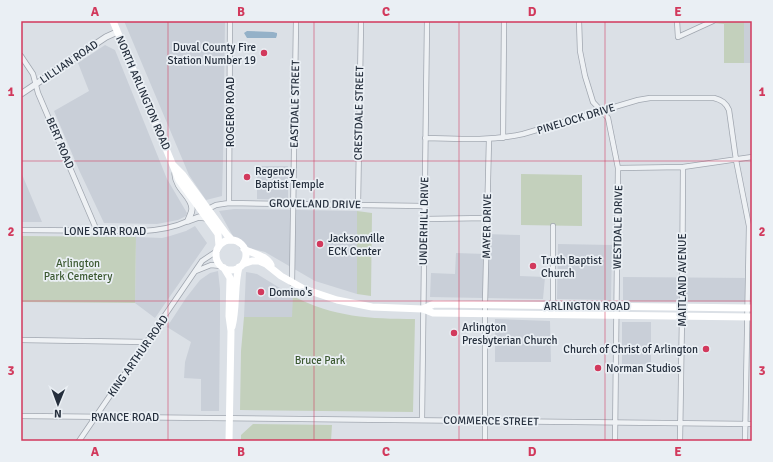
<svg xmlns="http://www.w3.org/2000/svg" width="773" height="462" viewBox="0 0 773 462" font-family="Signika,sans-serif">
<rect width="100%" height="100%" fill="#dbe0e6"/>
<path fill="#c9cfd8" d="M124 21H225L223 160 222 196 206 200 189 175Z
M744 21H752V63H744Z
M105 45 115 50 167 179 187 213 186 216 178 220 157 224 104 223 79 170 54 111 89 91 78 63Z
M257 166H288V200L257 199Z
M21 172 42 222H21Z
M234 209 357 211V294L315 281 265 252 253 249H240L219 211Z
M195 226 207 243 155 318 135 303 136 237 162 238 170 236 186 231Z
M485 234 520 235V276L545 277 543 299 430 297 431 273 455 274 456 253 485 254Z
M558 244 612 245 611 300 557 299Z
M218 271 220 289V321L219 411H201V379L184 378 185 362 191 342 167 327 186 298 200 280 210 273Z
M246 272 257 274 293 296V317H244Z
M623 277 752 278V302L623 301Z
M495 319 550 321 551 362H495Z
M622 322H651V364H622Z"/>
<path fill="#c3d0bc" d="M691 21H744V63H724V24Z
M521 174 582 175V226L521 225Z
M357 211 372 213 371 296 357 294Z
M21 236 136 237 135 303 21 302Z
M293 296C333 317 370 319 415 319L413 412 240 410 241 351 244 317H292Z
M253 424 332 425 331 441H241V435Z"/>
<path fill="#94b1c8" d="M247 31 273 32 277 33V35L276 38H247L244 33Z"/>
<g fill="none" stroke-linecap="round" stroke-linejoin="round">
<defs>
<path id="minor" d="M579 21 580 51 585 76 593 102 608 118 618 168 615 441
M677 21 678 37 713 21
M21 56 33 74 38 93 97 231
M425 138C458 139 491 141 523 134L638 100 650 98H714C722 100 726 103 729 110L736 160 749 226 745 441
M503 138 504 21
M618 168 683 167 752 157
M229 203 230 21
M358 205 361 21
M208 209 216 205 229 203 424 206
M425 219 487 218
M553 226V315
M21 230 143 231C160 230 173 228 188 221
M196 271 211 265 221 266
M292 283 296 21
M21 340 147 342
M21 416 752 424
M422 420 427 21
M79 441 202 261 217 251
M485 441V304L489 139
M680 441 682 316 683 167"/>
<path id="tertiary" d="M21 94 106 37 117 32
M175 174C176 190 193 197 192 209 192 213 189 217 188 221
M188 221 199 217 206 218"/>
</defs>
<use href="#minor" stroke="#a1a7b0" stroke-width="6"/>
<use href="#tertiary" stroke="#a1a7b0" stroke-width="7"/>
<use href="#minor" stroke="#eef1f4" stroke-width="4.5"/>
<use href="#tertiary" stroke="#eef1f4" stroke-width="5.5"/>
<path stroke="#fff" stroke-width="7" d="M113 21 179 180 218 234 219 246
M173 165 183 175 227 235 232 240
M216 255a15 15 0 1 1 30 0a15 15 0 1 1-30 0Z
M244 249C253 254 266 255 271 265
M243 264 252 261H259L266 264 281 276 304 289 337 300 372 307 423 309 433 313 752 317
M224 268 230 278 229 316 231 331 229 441
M423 309 434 304 752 308
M232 327C237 307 234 286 239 267"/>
</g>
<path fill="none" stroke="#d2395c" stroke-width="1" stroke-opacity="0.55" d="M168 21V441M314 21V441M459 21V441M605 21V441M21 161H752M21 301H752"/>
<g fill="#d2395c" stroke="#eaeff4" stroke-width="1.5">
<circle cx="264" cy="53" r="4"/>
<circle cx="247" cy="177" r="4"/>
<circle cx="320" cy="244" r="4"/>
<circle cx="533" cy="266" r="4"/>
<circle cx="261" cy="292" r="4"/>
<circle cx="454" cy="333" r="4"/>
<circle cx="706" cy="349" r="4"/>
<circle cx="598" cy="368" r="4"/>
</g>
<g text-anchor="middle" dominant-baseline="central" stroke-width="3.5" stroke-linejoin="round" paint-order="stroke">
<g font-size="11" fill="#252f3d" stroke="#eaeff4" text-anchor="start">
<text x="256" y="47" text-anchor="end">Duval County Fire<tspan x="256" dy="13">Station Number 19</tspan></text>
<text x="255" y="171">Regency<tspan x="255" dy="13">Baptist Temple</tspan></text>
<text x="328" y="238">Jacksonville<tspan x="328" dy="13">ECK Center</tspan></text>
<text x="541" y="260">Truth Baptist<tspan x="541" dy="13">Church</tspan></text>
<text x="269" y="292">Domino's</text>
<text x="462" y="327">Arlington<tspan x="462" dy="13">Presbyterian Church</tspan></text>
<text x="698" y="349" text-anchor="end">Church of Christ of Arlington</text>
<text x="606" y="368">Norman Studios</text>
</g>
<g font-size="11" fill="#252f3d" stroke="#eaeff4">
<text transform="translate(69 62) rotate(-34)">LILLIAN ROAD</text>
<text transform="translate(143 93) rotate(67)">NORTH ARLINGTON ROAD</text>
<text transform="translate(295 104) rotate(-89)">EASTDALE STREET</text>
<text transform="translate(230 112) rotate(-90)">ROGERO ROAD</text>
<text transform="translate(359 113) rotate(-89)">CRESTDALE STREET</text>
<text transform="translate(576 119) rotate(-17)">PINELOCK DRIVE</text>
<text transform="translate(60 143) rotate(67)">BERT ROAD</text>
<text transform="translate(315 204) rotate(1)">GROVELAND DRIVE</text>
<text transform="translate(424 221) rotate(-89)">UNDERHILL DRIVE</text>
<text transform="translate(487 226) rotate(-89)">MAYER DRIVE</text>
<text transform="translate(618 227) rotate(-89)">WESTDALE DRIVE</text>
<text x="105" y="231">LONE STAR ROAD</text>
<text transform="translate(682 280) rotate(-90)">MAITLAND AVENUE</text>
<text x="587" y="306">ARLINGTON ROAD</text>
<text transform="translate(138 356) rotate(-55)">KING ARTHUR ROAD</text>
<text x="125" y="417">RYANCE ROAD</text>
<text transform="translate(491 421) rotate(1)">COMMERCE STREET</text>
</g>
<g font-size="11" fill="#3c5931" stroke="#eaeff4">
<text x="78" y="263">Arlington<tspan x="78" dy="13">Park Cemetery</tspan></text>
<text x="320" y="360">Bruce Park</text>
</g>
</g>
<rect width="773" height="462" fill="none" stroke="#eaeff4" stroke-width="44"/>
<g transform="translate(58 404) rotate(181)" stroke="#eaeff4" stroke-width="3" paint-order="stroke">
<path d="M0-3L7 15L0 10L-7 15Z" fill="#252f3d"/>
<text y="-6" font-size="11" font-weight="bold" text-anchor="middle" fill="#252f3d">N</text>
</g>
<rect x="22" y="22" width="729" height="418" fill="none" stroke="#d2395c" stroke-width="1.5"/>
<g font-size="13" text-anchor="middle" font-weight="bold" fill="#d2395c">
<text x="95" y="16">A</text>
<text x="241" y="16">B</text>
<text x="386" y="16">C</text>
<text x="532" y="16">D</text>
<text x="678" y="16">E</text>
<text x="11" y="96">1</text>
<text x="762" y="96">1</text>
<text x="11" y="236">2</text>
<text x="762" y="236">2</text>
<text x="11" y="375">3</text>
<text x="762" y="375">3</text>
<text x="95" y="456">A</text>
<text x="241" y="456">B</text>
<text x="386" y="456">C</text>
<text x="532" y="456">D</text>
<text x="678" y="456">E</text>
</g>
</svg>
